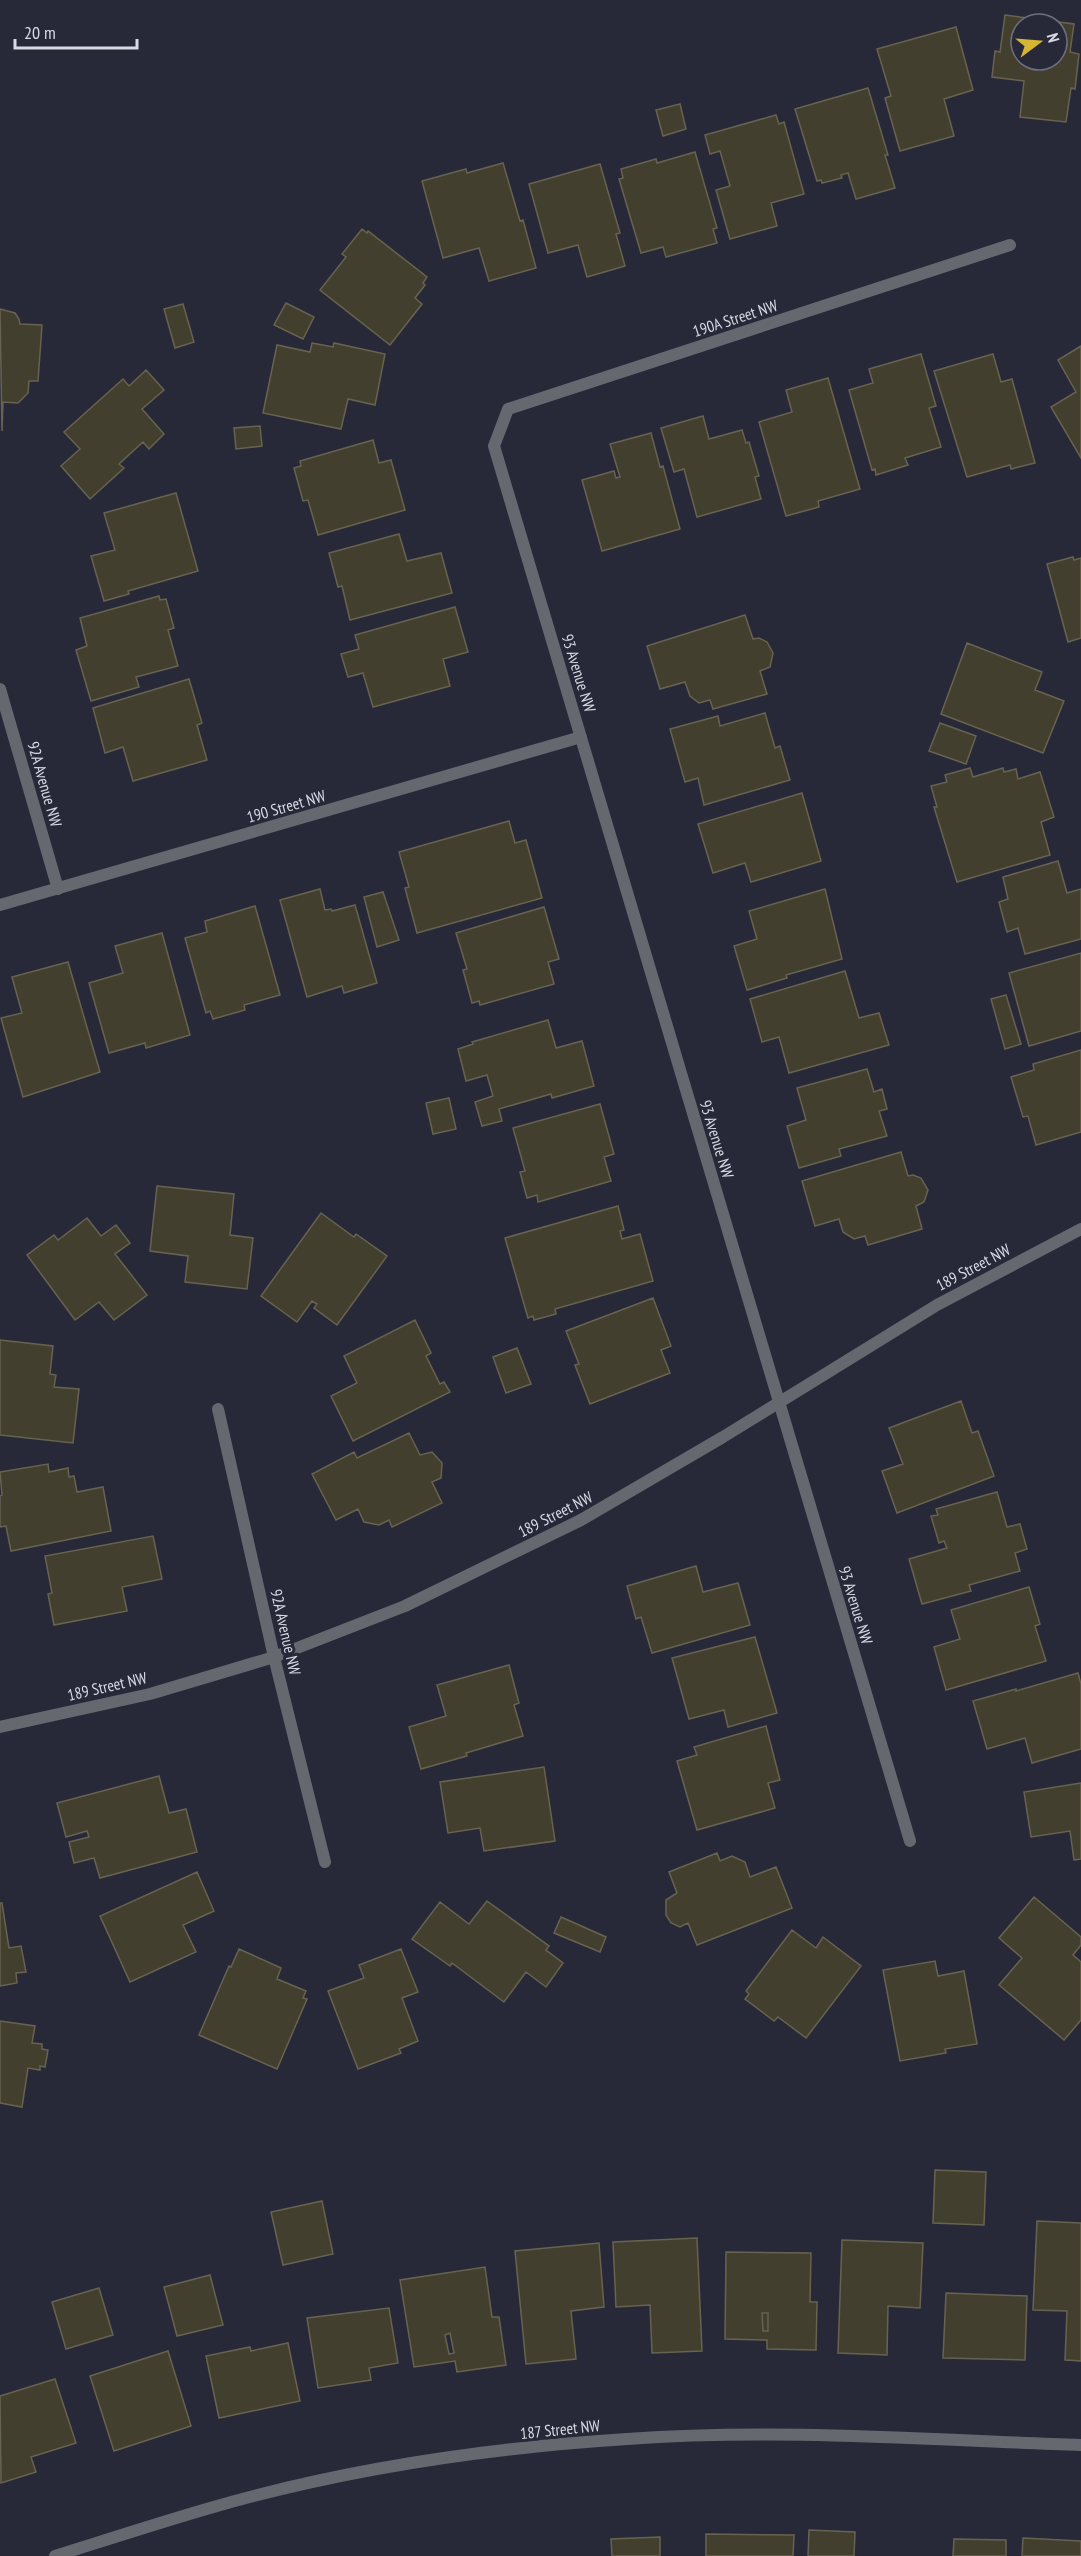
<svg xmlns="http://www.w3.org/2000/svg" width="1081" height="2556" viewBox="0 0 1081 2556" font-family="'PT Sans Narrow',sans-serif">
<rect width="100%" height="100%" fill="#272939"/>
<path fill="#433f2e" stroke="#686350" stroke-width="1.5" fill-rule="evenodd" d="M1005 15 1074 24 1070 52 1079 54 1075 89 1071 88 1066 122 1020 117 1024 81 992 77 995 51 1000 52ZM1021 24H1057V60H1021Z
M956 27 973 90 944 99 954 136 900 151 885 98 891 96 877 49Z
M868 88 888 155H885L895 188 856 199 848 173 841 175 842 178 822 183 821 180 817 181 795 109Z
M680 104 686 129 663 136 656 110Z
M776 115 779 124 784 122 804 194 771 203 777 226 730 239 716 190 730 186 720 151 710 154 705 135Z
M695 152 717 228 713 229 717 243 666 257 663 247 641 253 619 179 623 178 621 169 656 159 657 163Z
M503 163 520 221 523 220 536 268 489 281 479 248 443 258 422 181 466 169 467 173Z
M600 164 620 233 616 234 625 266 587 277 578 245 548 253 529 184Z
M362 229 367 233 368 231 427 277 423 283 425 285 415 298 422 304 390 345 320 290 346 257 342 254Z
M286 303 314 317 303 339 274 325Z
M183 304 194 342 175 348 164 309Z
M0 309 15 313 19 319 20 324 42 325 38 381H29L28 393 18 403 3 402 2 431Z
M312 343 333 347 334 343 385 354 375 405 348 399 341 429 263 413 277 345 310 352Z
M1081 346V458L1051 407 1076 392 1058 360Z
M921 354 936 406 929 408 941 447 905 458 908 465 876 475 875 469 872 470 849 390 873 383 869 369Z
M993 354 1001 382 1012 379 1035 463 1011 469 1010 465 967 477 934 371Z
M146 370 164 390 142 409 164 434 149 449 143 442 119 464 124 468 90 499 61 466 80 449 64 432 123 379 129 386Z
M828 378 860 489 818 501 819 507 786 516 759 422 792 412 786 390Z
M703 416 709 439 742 430 746 443 749 442 759 476 755 477 761 499 697 517 684 469 674 472 661 428Z
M260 426 262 446 236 449 234 428Z
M651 433 660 467 663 466 680 529 602 551 582 480 614 471 616 478 620 477 610 444Z
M373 440 379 463 391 460 405 510 318 535 308 500 303 501 294 468 301 466 300 461Z
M176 493 198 571 128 591 129 594 104 601 91 556 115 550 104 513Z
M399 534 407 561 441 553 452 593 350 620 342 586 338 587 329 553Z
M1073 557 1074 560 1081 558V638L1068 642 1047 564Z
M159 596 160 600 166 599 174 628 168 630 178 666 136 677 139 687 91 701 76 650 87 646 80 618Z
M455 607 468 652 443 659 450 686 373 707 363 673 348 677 341 654 359 649 355 635Z
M745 615 753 639 759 638 767 642 773 653 770 667 760 671 767 694 713 709 710 700 699 703 690 696 685 682 660 689 647 646Z
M967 643 1042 672 1035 690 1064 701 1043 753 941 714Z
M189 679 202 723 197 725 207 760 133 781 123 747 105 753 93 708Z
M765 713 775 748 780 746 790 780 704 805 698 778 685 782 670 729 718 716 720 726Z
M940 723 976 736 966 764 929 751Z
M970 768 973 777 1003 768 1004 772 1016 769 1018 779 1040 772 1054 817 1041 822 1050 855 957 882 934 807H937L931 786 947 782 945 775Z
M802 793 821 861 751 882 745 863 713 873 698 824Z
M509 821 515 843 526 840 542 898 417 933 405 888 409 887 399 852Z
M1058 861 1067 893 1081 889V939L1025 954 1018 928 1007 932 999 902 1008 899 1003 877Z
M320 889 325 910 331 909 332 911 355 905 377 983 344 993 342 986 307 997 280 900Z
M825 889 842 959 786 975 787 978 747 990 734 946 757 939 749 911Z
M383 892 399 940 377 947 364 897Z
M255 906 280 995 244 1005 245 1010 213 1019 210 1011 206 1013 185 938 207 932 205 921Z
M544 907 559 959 548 962 554 984 480 1005 479 1001 472 1003 463 970 467 969 456 933Z
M162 933 190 1035 146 1048 145 1043 109 1053 89 983 123 973 115 946Z
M1081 953V1031L1029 1046 1009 973Z
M68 962 100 1072 23 1097 1 1018 22 1013 12 977Z
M845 971 859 1018 879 1013 889 1045 789 1073 779 1037 762 1042 750 999Z
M1006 995 1021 1044 1005 1049 991 999Z
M548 1020 556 1048 582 1041 594 1086 552 1098 551 1094 499 1109 502 1121 482 1126 475 1102 493 1096 487 1075 466 1081 458 1049 473 1044 472 1042Z
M1081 1050V1132L1036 1145 1028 1116 1023 1117 1011 1077 1034 1070 1033 1064Z
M867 1069 874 1092 882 1089 887 1109 879 1111 887 1136 839 1149 841 1156 799 1168 787 1126 806 1120 797 1088Z
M449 1098 456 1129 433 1134 426 1103Z
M600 1104 614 1154 604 1157 611 1181 538 1202 537 1195 527 1198 520 1172 525 1171 513 1128Z
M901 1152 908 1176 913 1175 921 1178 928 1190 924 1202 916 1206 922 1229 868 1245 865 1236 854 1239 843 1232 839 1219 815 1226 802 1181Z
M157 1186 234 1194 230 1235 253 1238 247 1289 185 1282 188 1256 150 1251Z
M618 1206 624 1230 620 1231 622 1239 640 1234 653 1281 555 1309 556 1314 534 1320 533 1316 528 1318 505 1238Z
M321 1213 354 1237 356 1234 387 1256 337 1325 314 1308 317 1304 312 1301 297 1322 261 1296Z
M87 1218 101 1236 116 1225 130 1243 115 1254 147 1295 114 1320 99 1302 75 1320 27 1255 54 1235 58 1240Z
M653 1298 671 1346 661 1350 670 1373 590 1404 575 1365 579 1364 566 1331Z
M415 1320 431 1353 426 1356 440 1384 444 1382 450 1392 353 1441 331 1396 357 1383 344 1356Z
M0 1340 53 1346 50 1374 56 1375 54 1387 79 1389 73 1443 0 1435Z
M517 1348 531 1384 506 1393 493 1357Z
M961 1401 972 1433 978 1431 994 1476 897 1513 882 1471 903 1464 889 1428Z
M409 1433 420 1455 432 1452 442 1463 441 1478 432 1482 442 1503 392 1527 389 1520 379 1525 364 1522 358 1509 336 1520 312 1474 354 1452 357 1458Z
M48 1464 49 1472 68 1468 69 1477 74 1476 77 1492 103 1487 111 1531 11 1551 6 1526 0 1527V1496L2 1495 0 1472Z
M997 1492 1007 1527 1020 1524 1027 1549 1015 1553 1020 1571 969 1585 971 1591 922 1604 909 1559 947 1548 944 1541 939 1543 931 1516 938 1515 936 1509Z
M153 1536 162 1579 122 1587 127 1611 54 1625 48 1594 52 1593 45 1556Z
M696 1566 703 1592 738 1583 750 1625 652 1653 641 1617 636 1619 627 1586Z
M1029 1587 1040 1624 1035 1626 1046 1661 946 1690 934 1647 960 1639 951 1610Z
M755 1637 777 1713 728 1727 724 1710 689 1719 672 1658Z
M509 1665 519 1703 514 1705 523 1736 466 1753 467 1756 421 1769 409 1727 446 1716 437 1685Z
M1078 1673 1081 1684V1749L1032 1763 1025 1738 987 1749 973 1701 1016 1689V1691Z
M766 1726 780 1780 768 1783 775 1808 697 1830 677 1761 697 1755 694 1747Z
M544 1767 555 1841 484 1851 480 1828 448 1833 440 1782Z
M159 1776 169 1813 186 1809 197 1852 100 1878 94 1858 74 1863 69 1842 89 1837 87 1831 66 1837 57 1803Z
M1081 1783V1859L1074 1860 1070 1831 1031 1837 1024 1792Z
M717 1853 720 1861 732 1856 745 1862 750 1877 776 1867 792 1908 697 1945 688 1923 680 1927 671 1923 666 1915V1900L677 1893 669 1872Z
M197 1872 214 1911 183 1925 196 1952 130 1982 100 1916Z
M1034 1897 1081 1937V1945L1073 1955 1081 1962V2020L1064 2040 999 1985 1022 1958 999 1938Z
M487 1901 549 1946 546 1950 563 1963 546 1987 526 1972 504 2002 452 1963 450 1966 412 1939 440 1902 469 1924Z
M0 1903H2L9 1948 21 1946 26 1972 16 1973 17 1983 0 1986Z
M561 1917 606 1937 600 1952 554 1933Z
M792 1930 816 1948 823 1937 861 1966 806 2038 778 2017 774 2021 745 1999 749 1994 746 1991Z
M239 1949 281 1968 277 1979 306 1991 303 1998 307 1999 277 2069 199 2035 229 1966 231 1967Z
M401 1949 418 1992 402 1998 418 2041 399 2049 401 2053 358 2069 328 1991 364 1978 359 1965Z
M935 1961 938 1976 964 1971 977 2044 945 2049 946 2053 900 2061 883 1970Z
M0 2021 35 2026 32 2043 42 2044V2049L48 2050 45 2067 40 2066V2070L28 2068 22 2107 0 2103Z
M935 2170 986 2172 984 2225 933 2223Z
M322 2201 333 2254 283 2265 271 2212Z
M1037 2221 1081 2223V2361L1065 2360 1067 2311 1033 2310Z
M697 2238 702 2351 652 2353 650 2305 616 2307 613 2242Z
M842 2240 923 2243 920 2308 888 2306 887 2355 838 2353Z
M599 2243 604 2307 571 2311 576 2359 526 2364 515 2251Z
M726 2252 811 2253 810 2302H817L816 2350 767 2349V2340L725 2339ZM762 2313H768V2331H763Z
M485 2267 492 2317H499L506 2365 457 2372 455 2361 414 2367 400 2280Z
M210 2275 223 2325 177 2336 164 2287Z
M99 2288 113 2335 66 2349 52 2302Z
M946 2293 1027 2296 1025 2360 943 2358Z
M389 2308 398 2363 369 2368 371 2380 318 2388 307 2318Z
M762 2313H768V2331H763Z
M450 2333 454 2353 449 2354 445 2335Z
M288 2343 300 2401 219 2418 206 2356 250 2347 251 2351Z
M168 2351 191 2426 114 2451 90 2376Z
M55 2379 76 2443 31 2457 36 2472 1 2483 0 2396Z
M809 2530 855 2532 854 2556H808Z
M706 2534 794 2535 793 2556H706Z
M660 2537V2556H612L611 2539Z
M1023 2538 1081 2541V2556H1022Z
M954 2539 1006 2540V2556H953Z"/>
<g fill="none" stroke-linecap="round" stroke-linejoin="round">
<path stroke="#666870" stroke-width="12" d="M0 689 58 889
M0 905 581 737
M218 1409 274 1657 325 1862
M910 1841 494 446 508 409 1010 245
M55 2556C106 2540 158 2523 210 2508 344 2469 487 2448 627 2439 777 2428 930 2440 1081 2445"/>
<path stroke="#666870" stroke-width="12" d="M0 1727 150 1694 274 1657 405 1606 581 1520 723 1437 937 1305 1081 1229"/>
</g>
<g text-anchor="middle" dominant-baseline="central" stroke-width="6" stroke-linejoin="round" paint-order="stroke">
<g font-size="16" fill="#d8dae4" stroke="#272939">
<text transform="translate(735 318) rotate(-18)">190A Street NW</text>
<text transform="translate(579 673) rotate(73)">93 Avenue NW</text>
<text transform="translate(45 784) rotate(74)">92A Avenue NW</text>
<text transform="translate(286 806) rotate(-16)">190 Street NW</text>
<text transform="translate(717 1139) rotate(73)">93 Avenue NW</text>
<text transform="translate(973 1267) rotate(-28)">189 Street NW</text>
<text transform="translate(555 1514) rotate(-27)">189 Street NW</text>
<text transform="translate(856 1605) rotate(73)">93 Avenue NW</text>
<text transform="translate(286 1632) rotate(77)">92A Avenue NW</text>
<text transform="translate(107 1686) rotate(-13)">189 Street NW</text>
<text transform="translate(560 2429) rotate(-6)">187 Street NW</text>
</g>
</g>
<g transform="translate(1039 42) rotate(74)"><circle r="28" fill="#272939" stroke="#6e707d" stroke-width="1.5"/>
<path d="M0-4.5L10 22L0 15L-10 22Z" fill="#d5b534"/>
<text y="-9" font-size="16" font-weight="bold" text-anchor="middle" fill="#d8dae4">N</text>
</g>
<path d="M15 39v9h122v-9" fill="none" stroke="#d8dae4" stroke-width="3"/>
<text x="24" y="39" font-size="18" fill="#d8dae4" stroke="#272939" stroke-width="4.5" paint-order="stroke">20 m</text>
</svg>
